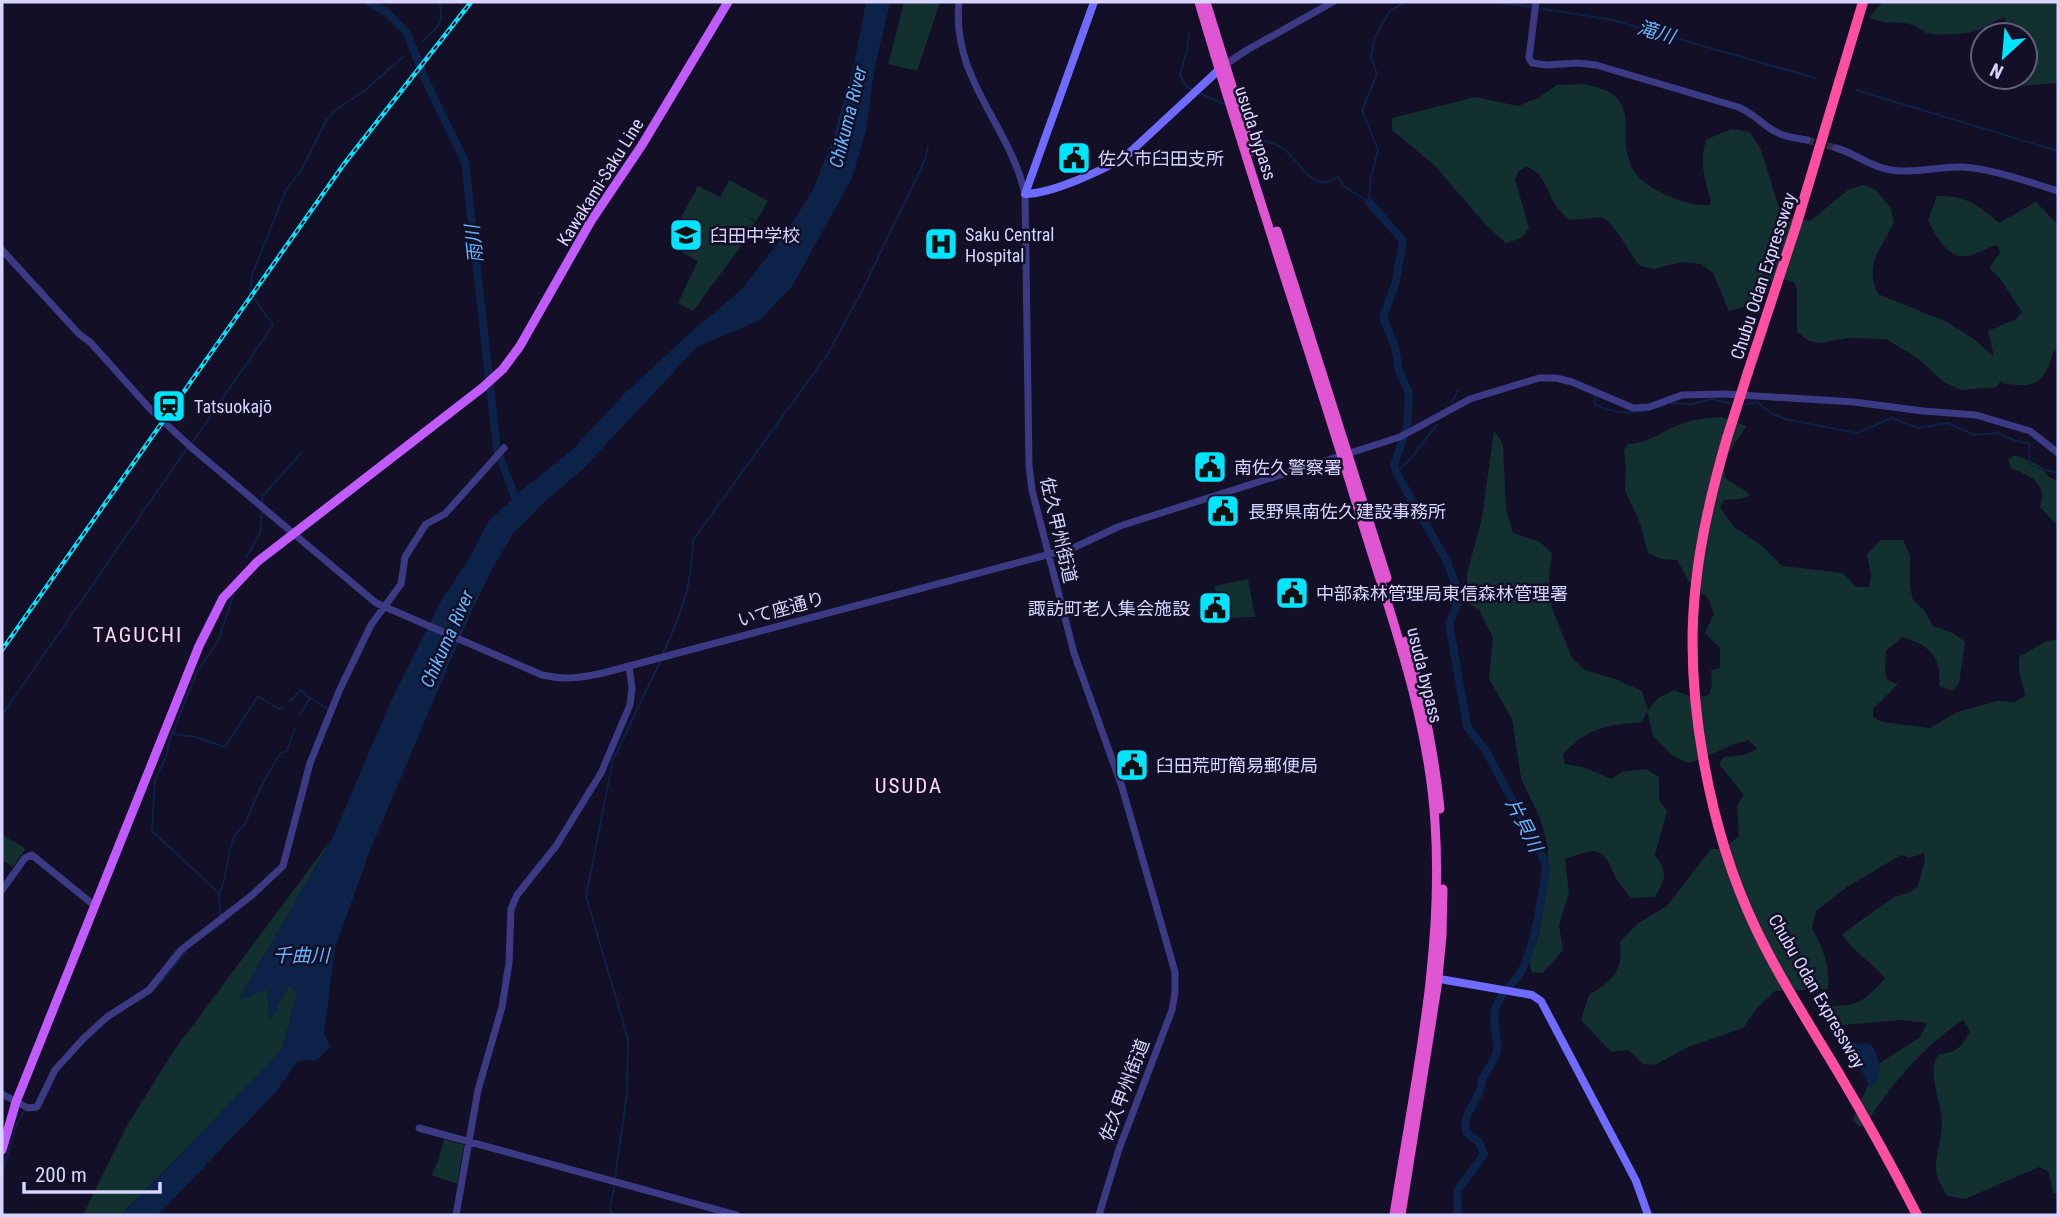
<svg xmlns="http://www.w3.org/2000/svg" width="2060" height="1217" viewBox="0 0 2060 1217" font-family="'Roboto Condensed','Noto Sans JP',sans-serif">
<rect width="100%" height="100%" fill="#130f26"/>
<path fill="#12302f" d="M904 2H940L917 71 888 64Z
M1883 2H2058V83L2017 86 2006 77H2025V35H2002L2006 18C1996 18 1986 28 1976 31 1967 34 1936 36 1927 33 1922 31 1918 26 1912 25 1897 20 1885 26 1869 17Z
M1585 84C1600 88 1613 90 1621 104 1628 115 1625 135 1626 147 1627 155 1631 167 1635 173 1647 190 1689 207 1709 205L1711 201C1705 181 1698 158 1707 139L1732 129 1750 132 1761 150 1780 211 1791 218 1810 221 1848 190 1863 185 1876 190 1890 207 1894 222C1882 250 1863 263 1878 294L1947 322 1974 339 1994 357 1988 331 2016 319 2022 312 1999 277 1989 268 2000 253 1998 245C1986 247 1977 255 1967 256 1947 259 1935 234 1928 220L1937 196C1966 195 1978 205 1999 223L2036 202 2058 225V348L2054 350C2044 384 2037 389 2002 383L2001 381 1996 387 1961 390 1944 382 1917 358 1886 339 1849 338 1820 343 1809 341 1797 332V290L1794 282C1771 272 1759 288 1748 306L1729 311 1713 273 1701 264 1681 262 1654 269 1640 266C1626 249 1620 230 1602 217L1569 220C1565 216 1561 212 1557 207 1547 193 1545 172 1526 167L1519 171 1515 179 1529 228 1522 238 1506 243 1487 226 1434 165 1392 130V118L1475 97 1518 106 1540 97 1557 85Z
M729 180 768 201 756 221 743 215 755 222 739 249 693 311 678 303 698 261 671 247 669 240 698 186 720 197Z
M1722 417 1746 426C1736 444 1722 456 1725 478L1751 495 1741 499 1724 500 1720 507 1734 527 1762 546 1782 566 1843 573 1856 587H1869L1871 575 1867 554 1881 540H1903L1910 555V588L1913 600 1924 610 1933 626 1953 633 1965 642 1959 684 1952 691 1939 686C1942 656 1929 645 1902 637L1886 651 1885 671 1887 680 1898 684 1873 709V717L1882 722 1930 728 1957 712 1997 701 2015 702 2025 696C2023 681 2016 670 2020 656L2047 641 2058 639V1192L2053 1194 2049 1172 2039 1167 1965 1199 1947 1196C1943 1188 1937 1179 1936 1171 1935 1154 1942 1139 1942 1123 1942 1102 1925 1071 1939 1054 1956 1053 1962 1047 1970 1031L1963 1020C1924 1046 1889 1086 1865 1126H1858L1853 1119 1877 1065 1920 1037 1927 1023 1902 1020 1831 1026 1818 1015 1822 1005C1856 1008 1863 1003 1885 978 1872 962 1853 952 1842 934L1894 897 1910 892 1918 886 1925 860 1924 853 1909 858 1901 855 1847 887 1816 911 1812 928C1823 949 1830 965 1828 989L1775 991 1756 1009 1743 1028 1688 1047 1655 1065 1643 1064 1628 1050 1611 1052 1581 1020 1589 995C1613 980 1623 972 1620 942L1638 923 1667 906 1711 849H1723L1739 836 1737 806 1744 795 1719 764 1724 757 1744 755 1757 749 1749 740C1726 745 1710 757 1688 763L1672 755 1653 736 1647 711 1642 722C1604 726 1591 726 1563 754L1565 764 1583 767 1611 779 1622 772 1646 769 1659 777V800L1667 811 1655 855C1669 873 1665 879 1655 897L1631 898C1625 890 1618 883 1614 874 1602 844 1593 849 1565 859L1569 893 1559 925 1563 950 1543 973 1532 972 1529 961 1537 941 1546 897 1548 848 1541 821 1521 778 1512 719 1489 679 1493 638 1479 609 1467 603V574L1482 518 1494 430 1503 445 1506 509 1513 533 1540 542 1552 553 1549 577 1552 608 1572 658 1585 670 1615 679 1642 691 1648 710 1658 698 1674 690 1694 698 1709 695 1712 684 1711 670 1720 668V648L1705 633 1714 614 1708 598 1689 582 1677 560 1661 559 1648 553 1640 523 1625 490 1626 469 1624 450 1628 444C1650 443 1667 428 1687 422 1698 418 1711 418 1722 417Z
M2016 455 2039 465 2049 477 2058 481V526L2040 507C2048 484 2030 475 2011 468L2008 459Z
M1248 579 1255 617 1224 618 1214 586Z
M2 835 24 847 25 850 13 867 2 860Z
M333 837 239 999 267 988 270 1020 289 985 297 993 282 1050 121 1215H83L126 1127 173 1052Z
M444 1139 464 1145 457 1184 431 1175 439 1159Z"/>
<path fill="#0c2248" d="M866 2H890L874 72 866 131 852 178 793 285 760 320 697 347 584 468 541 505 513 534 493 567 470 615 369 853 335 948 324 1034 330 1047 317 1060 298 1061 274 1094 158 1215H121L282 1050 297 993 289 985 270 1021 267 989 238 1001 333 837 389 705 441 601 470 557 488 522 518 493 572 450 625 393 691 332 742 289 785 234 813 190 833 139 854 64Z
M1847 1041 1872 1045C1879 1058 1885 1079 1870 1088Z"/>
<g fill="none" stroke-linecap="round" stroke-linejoin="round">
<path stroke="#0c2248" stroke-width="2" d="M1494 2 1532 7
M1538 8 1613 20 1815 78
M1189 32 1187 50 1180 75 1187 87 1193 90
M423 41C437 27 446 23 439 2
M1856 90 2058 151
M1198 92 1224 104
M1253 132C1260 143 1271 141 1281 147 1295 156 1303 175 1317 181 1325 184 1332 180 1338 177L1345 187 1369 202 1370 181 1378 150 1362 110 1377 74 1371 56 1375 36 1390 11 1405 2
M1596 396 1595 404C1616 417 1644 413 1665 405
M1452 402 1458 391
M1670 403 1691 404 1712 399 1733 404
M1742 405 1757 402 1771 413 1785 419 1857 433 1892 418 1917 428 1948 423 1975 435 1998 433 2016 441 2029 443 2030 463 2032 466 2058 473
M192 443 273 325 250 293 252 275 286 190 302 169 326 121 334 111 364 91 404 56
M1396 472C1414 460 1422 441 1437 425
M263 506 262 497 301 453
M247 556 260 533 262 511
M663 653C682 613 692 585 693 540L827 355 862 291 925 160 928 146
M289 702 301 690 309 698
M2 715 188 447
M300 715 310 698 328 709
M173 734 196 737 225 747 258 696 279 709 281 707
M219 893C228 880 226 851 235 835 238 830 244 828 246 822 257 795 264 778 281 753L287 751 295 728
M219 897V893L152 831 155 780 167 754 169 742 197 672 218 641 234 593
M219 900 221 916
M204 936 225 921
M144 997 155 989 186 951
M2 1173 17 1124 24 1111
M615 1178 627 1093 628 1039 586 896 613 760 660 662
M612 1215 610 1207 615 1184"/>
<path stroke="#0c2248" stroke-width="8" d="M369 2 386 12 407 33 425 79 465 162 497 449 518 505
M1369 202 1403 241 1395 285 1383 317 1395 347 1399 371 1409 393 1407 427 1394 465 1396 472 1446 560 1456 585 1457 605 1449 623 1467 726 1486 751 1543 858 1546 868C1542 899 1535 940 1523 968 1516 983 1501 991 1496 1007 1490 1025 1501 1041 1496 1054 1494 1063 1486 1069 1483 1078 1481 1083 1482 1088 1479 1093 1472 1108 1463 1115 1466 1132L1479 1142 1484 1154 1457 1191 1458 1215"/>
<path stroke="#312d47" stroke-width="7" stroke-dasharray="7 3.5" stroke-linecap="butt" d="M1807 140 1836 148"/>
<path stroke="#3d3a85" stroke-width="7" d="M959 2C951 79 1010 125 1025 194L1029 466 1032 490 1074 653 1122 787 1175 972V992L1172 1010 1119 1149 1099 1215
M1536 2 1529 58 1532 63 1547 65 1577 63 1596 65 1738 107C1751 112 1757 119 1768 127 1779 136 1794 138 1807 140
M1226 64 1247 50 1333 2
M1836 148C1855 153 1870 167 1891 170 1915 174 1939 166 1962 167 1995 169 2028 182 2058 191
M2 250 79 334 91 343 151 410 192 448 376 603 542 675C564 680 581 678 603 673L1073 548 1120 526 1400 437 1470 399 1539 378H1556L1572 382 1633 408 1649 407 1682 395 1724 394 1854 402 1923 411 1976 415 2030 431 2058 453
M2 890 25 858 32 855 95 906
M2 1094 28 1108 37 1107 55 1070 83 1039 107 1017 149 990 181 950 251 896 283 866 310 763 340 689 371 625 401 584 405 557 426 524 445 514 504 448
M419 1128 736 1215
M456 1215 478 1090 502 1007 509 963 511 909 517 895 556 846 601 773 630 705 632 688 629 666"/>
<path stroke="#6f6bff" stroke-width="8" d="M1094 2 1025 194C1051 194 1104 170 1126 156L1222 67
M1434 978 1532 995 1541 1001 1636 1181 1648 1215"/>
<path stroke="#c25bff" stroke-width="9" d="M2 1150 16 1102 199 646 223 598 257 562 482 388 503 369 520 346 591 221 642 145 728 2"/>
<path stroke="#e055d1" stroke-width="9" d="M1199 2C1249 173 1307 341 1359 512 1390 614 1428 714 1435 822 1444 955 1414 1085 1394 1215
M1206 2 1252 151
M1277 231 1387 578
M1406 641C1423 696 1434 752 1440 809
M1401 1215 1437 987 1442 936 1443 889"/>
<path stroke="#ff4fa3" stroke-width="10" d="M1748 372 1796 226 1863 2
M1727 438C1713 486 1701 534 1696 583 1683 692 1709 831 1756 929 1780 979 1810 1025 1838 1072 1866 1119 1892 1166 1917 1215"/>
<defs>
<path id="rail" d="M2 650 344 164 471 2"/>
</defs>
<use href="#rail" stroke="#00e5ff" stroke-width="4.5"/>
<use href="#rail" stroke="#130f26" stroke-width="2" stroke-dasharray="5" stroke-linecap="butt"/>
<path stroke="#ff4fa3" stroke-width="10" d="M1727 438 1748 372"/>
</g>
<defs>
<symbol id="civic-square" viewBox="-11 -11 22 22"><rect x="-9" y="-9" width="18" height="18" rx="4" fill="#00e5ff" stroke="#130f26"/><path d="M-.6-6.5H3V-4.5H.6V-3L4-1V1h2V6H-6V1h2V-1L-.6-3ZM-1.2 2.5V6h2.4V2.5Z" fill="#111"/></symbol>
<symbol id="school-square" viewBox="-11 -11 22 22"><rect x="-9" y="-9" width="18" height="18" rx="4" fill="#00e5ff" stroke="#130f26"/><path d="M0-5L7-2L0 1L-7-2ZM-4 1L0 2.5L4 1V4Q0 6-4 4Z" fill="#111"/></symbol>
<symbol id="hospital-square" viewBox="-11 -11 22 22"><rect x="-9" y="-9" width="18" height="18" rx="4" fill="#00e5ff" stroke="#130f26"/><path d="M-5-5h3v3.5h4V-5h3V5h-3V1.5h-4V5h-3Z" fill="#111"/></symbol>
<symbol id="station-square" viewBox="-11 -11 22 22"><rect x="-9" y="-9" width="18" height="18" rx="4" fill="#00e5ff" stroke="#130f26"/><path d="M-3-6H3Q5-6 5-4V2Q5 4 3 4L4.5 6H3L1.5 4h-3L-3 6H-4.5L-3 4Q-5 4-5 2V-4Q-5-6-3-6ZM-3.5-4v3h7v-3ZM-3.5 1v1.5H-2V1ZM2 1v1.5H3.5V1Z" fill="#111"/></symbol>
</defs>
<g fill-rule="evenodd">
<use href="#civic-square" x="1055" y="139" width="38" height="38"/>
<use href="#school-square" x="667" y="216" width="38" height="38"/>
<use href="#hospital-square" x="922" y="225" width="38" height="38"/>
<use href="#station-square" x="150" y="387" width="38" height="38"/>
<use href="#civic-square" x="1191" y="448" width="38" height="38"/>
<use href="#civic-square" x="1204" y="492" width="38" height="38"/>
<use href="#civic-square" x="1273" y="574" width="38" height="38"/>
<use href="#civic-square" x="1196" y="589" width="38" height="38"/>
<use href="#civic-square" x="1113" y="746" width="38" height="38"/>
</g>
<g text-anchor="middle" dominant-baseline="central" stroke-width="5" stroke-linejoin="round" paint-order="stroke">
<g font-size="18" fill="#d9d4ff" stroke="#130f26">
<text transform="translate(1256 133) rotate(72)">usuda bypass</text>
<text transform="translate(600 182) rotate(-58)">Kawakami-Saku Line</text>
<text transform="translate(1763 276) rotate(-72)">Chubu Odan Expressway</text>
<text transform="translate(1059 530) rotate(77)">佐久甲州街道</text>
<text transform="translate(781 609) rotate(-15)">いて座通り</text>
<text transform="translate(1425 675) rotate(76)">usuda bypass</text>
<text transform="translate(1817 991) rotate(60)">Chubu Odan Expressway</text>
<text transform="translate(1124 1090) rotate(-69)">佐久甲州街道</text>
</g>
<g font-size="18" fill="#d9d4ff" stroke="#130f26" text-anchor="start">
<text x="1098" y="158">佐久市臼田支所</text>
<text x="965" y="234">Saku Central<tspan x="965" dy="21">Hospital</tspan></text>
<text x="710" y="235">臼田中学校</text>
<text x="194" y="406">Tatsuokajō</text>
<text x="1234" y="467">南佐久警察署</text>
<text x="1248" y="511">長野県南佐久建設事務所</text>
<text x="1316" y="593">中部森林管理局東信森林管理署</text>
<text x="1190" y="608" text-anchor="end">諏訪町老人集会施設</text>
<text x="1156" y="765">臼田荒町簡易郵便局</text>
</g>
<g font-size="19" font-style="italic" fill="#62b6ff" stroke="#130f26">
<text transform="translate(1656 32) rotate(16)">滝川</text>
<text transform="translate(848 117) rotate(-76)">Chikuma River</text>
<text transform="translate(474 244) rotate(-96)">雨川</text>
<text transform="translate(447 639) rotate(-66)">Chikuma River</text>
<text transform="translate(1524 825) rotate(63)">片貝川</text>
<text x="301" y="955">千曲川</text>
</g>
<g font-size="21" letter-spacing="2" fill="#ffd6f0" stroke="#130f26">
<text x="138" y="635">TAGUCHI</text>
<text x="909" y="786">USUDA</text>
</g>
</g>
<rect width="2060" height="1217" fill="none" stroke="#d9d4ff" stroke-width="7"/>
<g transform="translate(2004 56) rotate(206)"><circle r="33" fill="#130f26" stroke="#625e7d" stroke-width="2"/>
<path d="M0-5L12 26L0 18L-12 26Z" fill="#00e5ff"/>
<text y="-10" font-size="19" font-weight="bold" text-anchor="middle" fill="#d9d4ff">N</text>
</g>
<path d="M24 1182v10h136v-10" fill="none" stroke="#d9d4ff" stroke-width="3.5"/>
<text x="35" y="1182" font-size="21" fill="#d9d4ff" stroke="#130f26" stroke-width="5" paint-order="stroke">200 m</text>
</svg>
